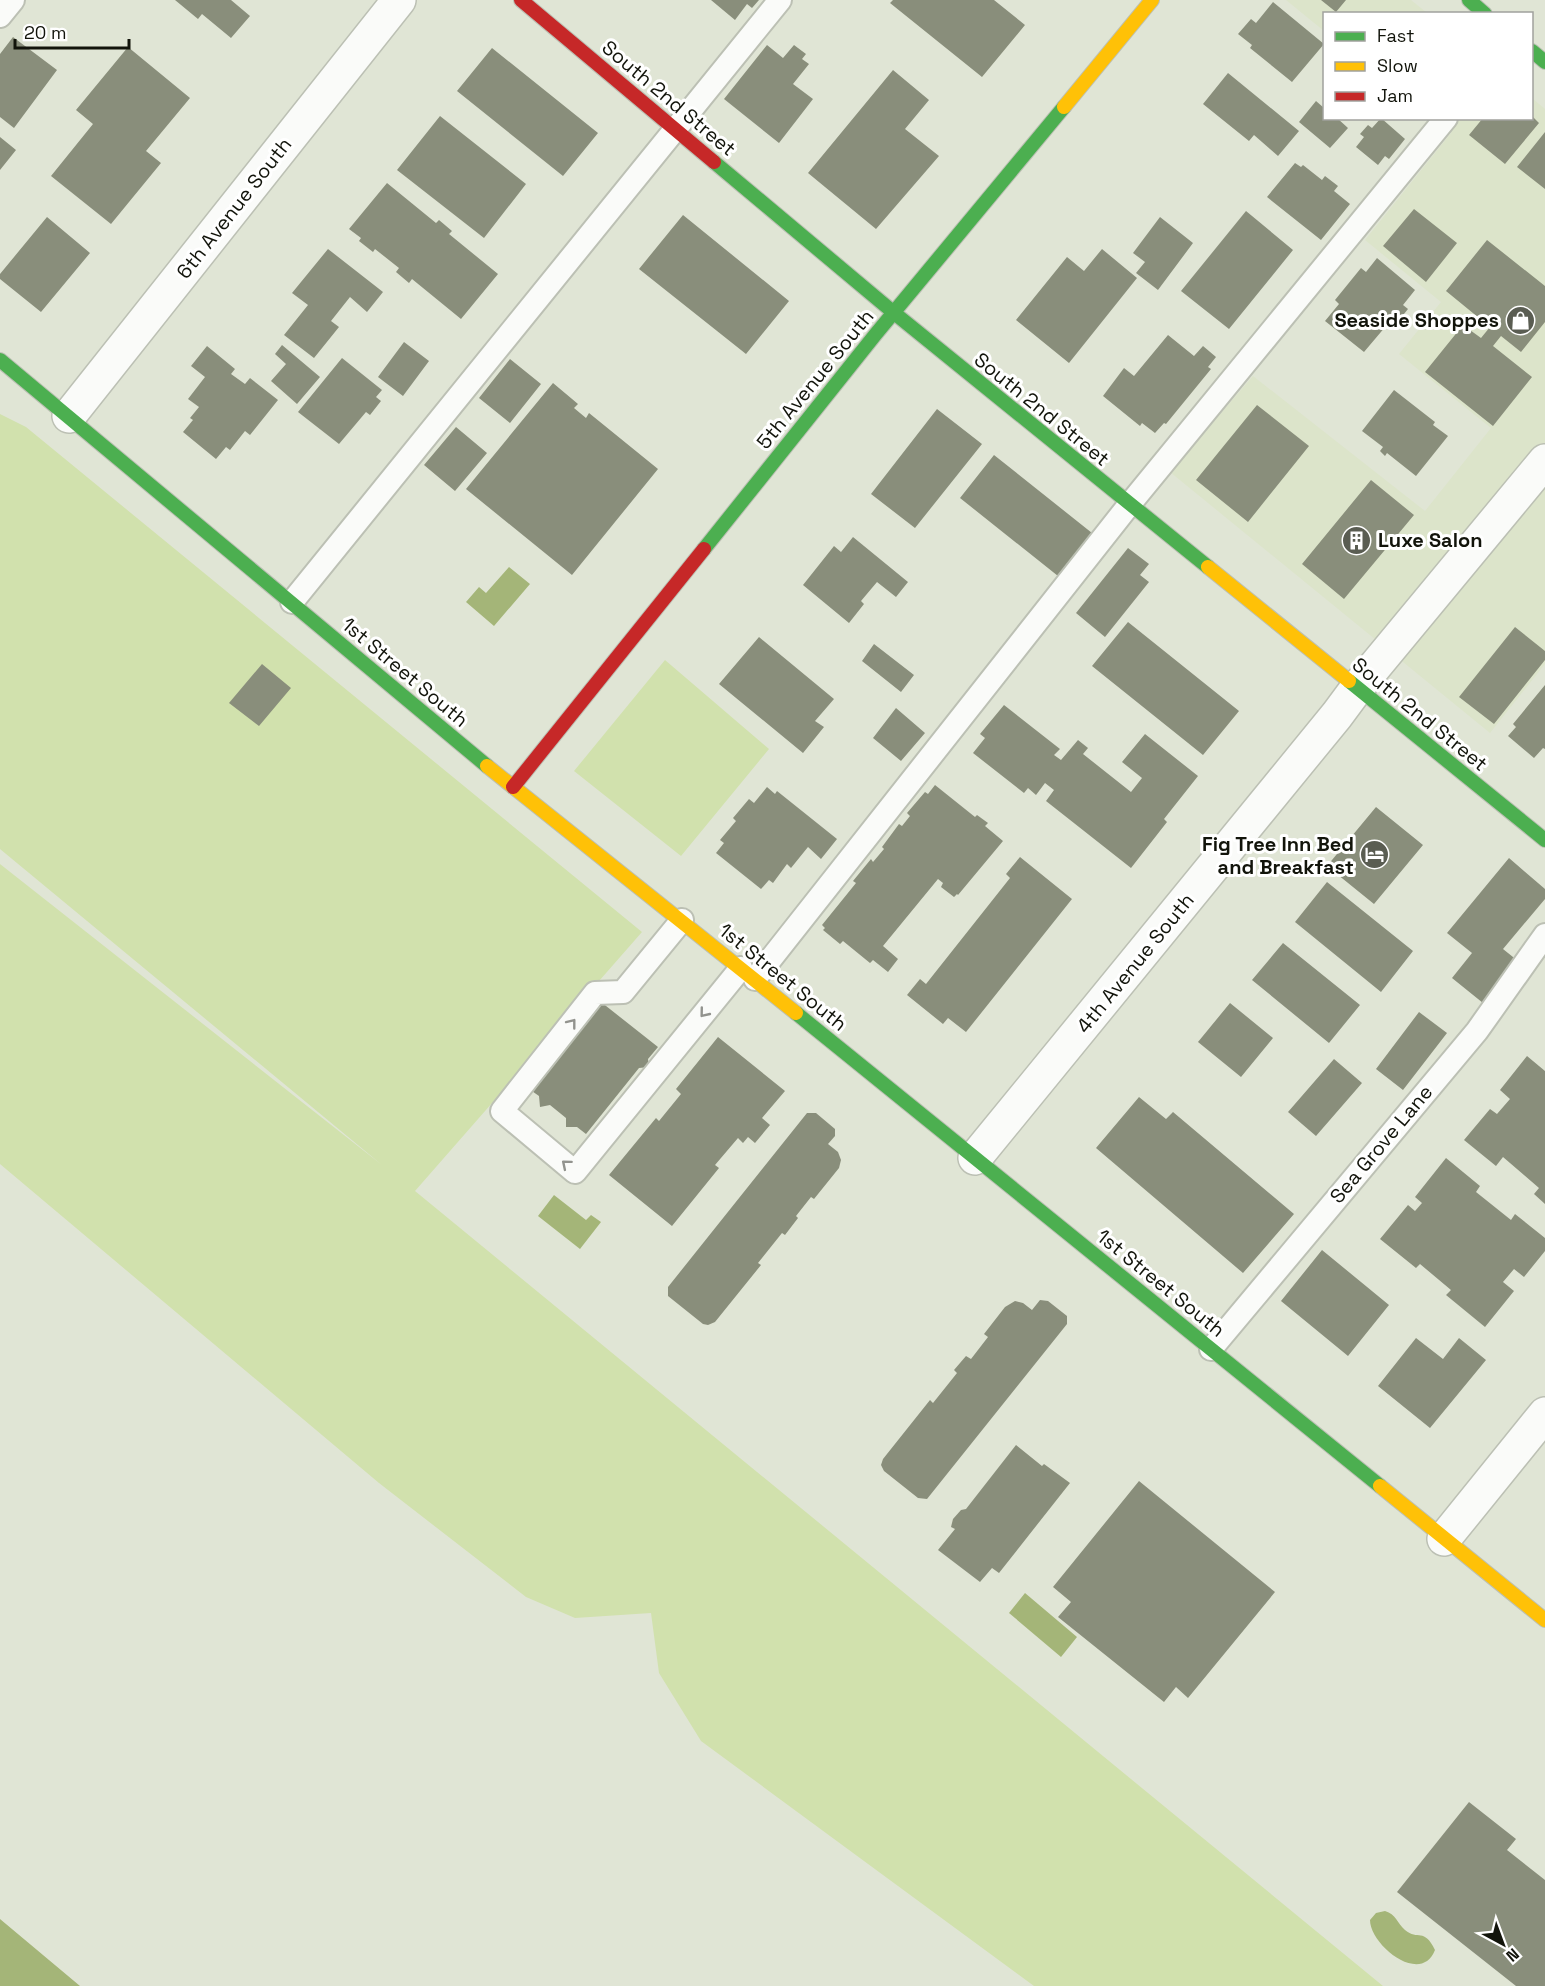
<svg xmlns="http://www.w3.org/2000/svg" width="1545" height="1986" viewBox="0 0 1545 1986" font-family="'Space Grotesk',sans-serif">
<rect width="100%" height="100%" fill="#e0e5d5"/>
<path fill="#dce4ca" d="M1286 0H1411L1427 13 1324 14V31Z
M1532 98 1545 109V664L1490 733 1170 472 1253 376 1425 511 1491 428 1399 354 1441 302 1365 240 1451 133 1433 119 1532 118Z"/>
<path fill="#d1e1ad" d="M0 414 26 427 642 932 415 1191 1383 1986H1034L701 1741 659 1673 651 1613 575 1618 526 1597 379 1483 0 1164V864L382 1165 0 849Z
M665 660 769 749 681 856 574 771Z"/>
<path fill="#a4b578" d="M509 567 530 584 494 626 466 602 479 587 486 593Z
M554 1195 586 1220 591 1215 601 1222 580 1249 538 1216Z
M1025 1593 1077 1637 1061 1657 1009 1613Z
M1385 1911C1396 1914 1397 1923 1405 1930 1418 1941 1424 1927 1435 1950 1421 1986 1370 1945 1370 1920L1376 1913Z
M0 1919 80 1986H0Z"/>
<path fill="#898e7b" d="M175 0H231L250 16 231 38 202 14 198 19Z
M711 0H759L752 8 747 4 735 20Z
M893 0H994L1025 25 982 77 890 3Z
M1321 0H1346L1336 12Z
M1273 2 1324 44 1292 82 1250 48 1252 45 1238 34 1251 19 1256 23Z
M13 37 57 70 14 128 0 117V54Z
M767 45 783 58 794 45 806 54 802 59 809 64 793 84 813 99 779 143 724 99Z
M128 47 190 98 146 151 161 163 111 224 51 176 93 124 76 110Z
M492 48 598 133 563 176 457 91Z
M893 70 929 100 905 129 939 156 876 229 808 173Z
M1228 73 1299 131 1278 156 1254 135 1249 141 1203 104Z
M1316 101 1324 108V118H1337L1348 128 1330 148 1299 122Z
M440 116 526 184 484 238 397 170Z
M1532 116 1539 123 1505 164 1469 135 1483 118H1532Z
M1381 118 1405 139 1389 159 1385 156 1378 165 1356 147 1364 137 1360 134 1368 125 1372 128Z
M1545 132V189L1517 167Z
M0 137 16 150 0 170Z
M1295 163 1301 167 1303 165 1322 180 1325 176 1338 186 1334 191 1350 204 1321 240 1267 197Z
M387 183 436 223 439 220 452 231 449 234 498 274 461 319 412 279 409 283 396 272 399 268 375 249 373 252 359 241 361 238 349 229Z
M1414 209 1457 243 1426 282 1383 246Z
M1246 211 1293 250 1229 329 1181 291Z
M683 215 789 301 746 354 639 269Z
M47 217 90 253 41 312 0 279V274Z
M1160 217 1193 243 1158 290 1136 273 1145 262 1133 253Z
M1487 240 1545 286V322L1521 352 1501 336 1493 346 1532 377 1493 426 1425 372 1463 325 1481 338 1490 327 1446 291Z
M328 249 383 292 367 312 350 297 331 321 339 327 314 358 284 335 308 305 292 293Z
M1102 249 1137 278 1069 363 1016 320 1067 257 1084 271Z
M1377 258 1415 290 1403 305 1408 309 1391 330 1386 326 1364 352 1325 321 1339 304 1335 300 1361 268 1366 272Z
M1168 335 1194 356 1203 346 1216 357 1208 367 1211 369 1166 424 1164 423 1155 433 1142 423 1140 426 1103 396 1124 368 1134 376Z
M404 342 429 361 403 396 378 377Z
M282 345 320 377 297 404 271 381 286 364 275 354Z
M207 346 235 369 231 374 245 384 250 378 278 400 250 435 245 431 230 450 226 447 216 459 183 432 193 420 190 418 199 407 188 399 205 377 191 366Z
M342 358 382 390 376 397 381 401 370 415 366 412 339 444 298 412Z
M510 359 541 384 510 423 479 398Z
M553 383 578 404 574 408 586 418 589 413 658 469 572 575 466 489Z
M1394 390 1435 422 1433 425 1448 436 1416 476 1387 453 1385 456 1380 451 1383 447 1362 431Z
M1257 405 1309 446 1248 522 1196 480Z
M937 409 982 444 915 528 871 494Z
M456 427 487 453 455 491 424 465Z
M994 455 1092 533 1058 576 960 498Z
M1371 480 1414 515 1344 599 1302 564Z
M853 537 908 582 896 597 877 582 861 601 864 604 849 623 803 585 834 546 841 552Z
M1128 548 1149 564 1140 575 1149 582 1105 637 1076 613Z
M1128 622 1239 711 1203 755 1092 666Z
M1515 627 1545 651V660L1494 724 1459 697Z
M759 637 834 699 815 721 824 727 803 753 719 684Z
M874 644 914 675 901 692 862 661Z
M262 664 291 688 259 726 229 703Z
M1545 685V749L1543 748 1534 758 1508 736 1516 727 1513 724Z
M1004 705 1060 749 1054 755 1061 760 1078 740 1088 748 1083 754 1131 792 1142 778 1122 762 1145 734 1198 776 1164 819 1167 822 1131 868 1046 801 1054 790 1045 783 1036 795 1028 788 1024 793 973 753 985 738 980 734Z
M896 708 925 733 901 761 873 738Z
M935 785 975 817 977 815 988 823 985 826 1003 841 958 895 957 894 954 897 941 887 943 883 938 879 883 946 898 959 888 972 873 960 870 963 843 941 840 944 823 930 825 928 822 925 856 883 853 881 871 859 873 862 884 849 882 847 899 824 902 826 910 816 907 813 925 792 928 794Z
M767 787 775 794 777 791 837 839 821 859 808 847 791 868 787 864 773 883 769 880 761 889 716 853 724 843 720 840 736 821 733 818 749 799 754 803Z
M1376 807 1423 845 1374 904 1327 866Z
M1020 857 1072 899 966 1032 948 1018 943 1024 907 995 920 979 926 984 1010 878 1006 874Z
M1509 858 1545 889V899L1503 949 1518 961 1483 1003 1452 978 1472 953 1447 933Z
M1327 882 1413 951 1381 992 1295 922Z
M1283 943 1360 1005 1329 1043 1252 980Z
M601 1002 658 1047 648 1059 649 1067 639 1068 586 1134 577 1127H566V1118L550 1105 540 1107 539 1096 529 1089Z
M1230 1003 1273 1038 1241 1077 1198 1042Z
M1419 1012 1447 1033 1403 1090 1376 1069Z
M718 1037 785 1091 762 1118 770 1125 755 1143 748 1137 743 1143 738 1138 715 1165 719 1168 672 1226 609 1175 656 1118 659 1121 681 1094 676 1089Z
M1527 1056 1545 1071V1204L1534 1194 1539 1188 1503 1157 1496 1166 1464 1140 1490 1109 1497 1114 1510 1099 1500 1090Z
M1334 1059 1362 1083 1316 1136 1288 1112Z
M1139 1097 1166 1119 1173 1112 1294 1214 1243 1273 1096 1148Z
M807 1113H816L835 1129V1136L828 1144 838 1152 841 1160 839 1168 814 1199 811 1197 796 1216 798 1218 785 1235 782 1233 758 1263 761 1265 715 1322 708 1325 703 1324 668 1296V1287Z
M1446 1158 1480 1186 1476 1192 1511 1220 1515 1214 1545 1238V1251L1524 1277 1514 1269 1503 1282 1514 1291 1485 1327 1446 1295 1451 1290 1420 1264 1416 1268 1380 1239 1408 1205 1415 1211 1422 1203 1415 1197Z
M1322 1250 1389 1305 1348 1356 1281 1301Z
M1040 1300 1048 1301 1067 1316V1324L927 1499 918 1498 884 1471 881 1465 883 1459 930 1400 933 1403 957 1373 954 1370 966 1356 971 1359 988 1337 984 1334 1005 1307 1015 1301 1023 1303 1032 1310Z
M1416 1338 1443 1359 1459 1338 1486 1360 1430 1428 1378 1386Z
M1016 1445 1042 1466 1044 1464 1070 1483 999 1573 992 1568 980 1582 938 1550 955 1529 951 1527 953 1519 961 1510 966 1509Z
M1139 1481 1275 1592 1188 1698 1176 1687 1164 1702 1058 1617 1071 1602 1053 1587Z
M1469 1802 1516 1839 1507 1850 1545 1880V1986H1516L1397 1892Z"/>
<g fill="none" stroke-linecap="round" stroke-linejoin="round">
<defs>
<path id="lane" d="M0 16 13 0
M292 602 780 0
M682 920 623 992 595 993 502 1111 575 1172 741 968
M755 979 1129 505 1446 118
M1211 1349 1477 1031 1545 935"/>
<path id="street" d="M69 416 399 0
M975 1158 1337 715 1357 688 1545 461
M1444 1539 1545 1414"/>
<path id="fast" d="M1469 0 1485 14
M1532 51 1545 62
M714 162 893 312 1208 567
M0 360 487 766
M704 549 875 335 1064 107
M1349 681 1545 840
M796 1013 1380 1486"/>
<path id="slow" d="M1064 107 1152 0
M1208 567 1349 681
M487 766 796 1013
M1380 1486 1545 1620"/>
<path id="jam" d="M521 0 714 162
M513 787 704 549"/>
</defs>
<use href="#lane" stroke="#bcc0b4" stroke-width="26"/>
<use href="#street" stroke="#bcc0b4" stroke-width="36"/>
<use href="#fast" stroke="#bcc0b4" stroke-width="16"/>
<use href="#slow" stroke="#bcc0b4" stroke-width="16"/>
<use href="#jam" stroke="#bcc0b4" stroke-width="16"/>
<use href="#lane" stroke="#fafbf9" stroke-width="22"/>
<use href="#street" stroke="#fafbf9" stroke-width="33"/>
<use href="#fast" stroke="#4caf50" stroke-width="14"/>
<use href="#slow" stroke="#ffc107" stroke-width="14"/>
<use href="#jam" stroke="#c62828" stroke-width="14"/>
</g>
<defs><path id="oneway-chevron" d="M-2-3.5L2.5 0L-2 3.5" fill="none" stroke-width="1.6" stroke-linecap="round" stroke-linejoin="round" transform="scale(1.5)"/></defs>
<g stroke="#92938e">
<use href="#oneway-chevron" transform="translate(704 1013) rotate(129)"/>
<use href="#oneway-chevron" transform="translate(572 1023) rotate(-52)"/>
<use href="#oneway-chevron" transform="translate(566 1164) rotate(-140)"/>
</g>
<defs>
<symbol id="shop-disc" viewBox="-11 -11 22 22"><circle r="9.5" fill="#5a5d52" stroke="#fff"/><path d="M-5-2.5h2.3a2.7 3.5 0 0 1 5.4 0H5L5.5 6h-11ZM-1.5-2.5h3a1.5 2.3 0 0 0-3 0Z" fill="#fff"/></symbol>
<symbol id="building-disc" viewBox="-11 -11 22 22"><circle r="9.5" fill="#5a5d52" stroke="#fff"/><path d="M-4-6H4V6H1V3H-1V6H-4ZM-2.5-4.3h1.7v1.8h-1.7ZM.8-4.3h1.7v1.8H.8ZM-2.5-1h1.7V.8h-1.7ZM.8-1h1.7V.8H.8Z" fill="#fff"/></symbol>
<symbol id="hotel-disc" viewBox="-11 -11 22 22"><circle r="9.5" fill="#5a5d52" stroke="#fff"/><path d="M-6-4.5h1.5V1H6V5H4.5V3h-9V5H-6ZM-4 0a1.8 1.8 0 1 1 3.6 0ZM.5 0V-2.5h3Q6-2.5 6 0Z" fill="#fff"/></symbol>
</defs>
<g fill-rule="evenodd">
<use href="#shop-disc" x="1504" y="304" width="33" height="33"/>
<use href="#building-disc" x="1340" y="524" width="33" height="33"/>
<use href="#hotel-disc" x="1358" y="838" width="33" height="33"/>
</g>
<g text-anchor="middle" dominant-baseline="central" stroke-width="6" stroke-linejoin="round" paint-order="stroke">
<g font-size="20" fill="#12140b" stroke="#fff">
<text transform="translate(669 98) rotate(40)">South 2nd Street</text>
<text transform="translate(234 208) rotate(-52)">6th Avenue South</text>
<text transform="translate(815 379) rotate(-51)">5th Avenue South</text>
<text transform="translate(1042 409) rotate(39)">South 2nd Street</text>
<text transform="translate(405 672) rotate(40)">1st Street South</text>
<text transform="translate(1420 714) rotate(39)">South 2nd Street</text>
<text transform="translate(1135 963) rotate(-51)">4th Avenue South</text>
<text transform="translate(783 977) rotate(39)">1st Street South</text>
<text transform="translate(1381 1144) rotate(-50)">Sea Grove Lane</text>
<text transform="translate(1161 1283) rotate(39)">1st Street South</text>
</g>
<g font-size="20" font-weight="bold" fill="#12140b" stroke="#fff" text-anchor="end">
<text x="1499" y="320">Seaside Shoppes</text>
<text x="1378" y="540" text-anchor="start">Luxe Salon</text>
<text x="1354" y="844">Fig Tree Inn Bed<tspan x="1354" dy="23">and Breakfast</tspan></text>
</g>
</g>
<rect x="1323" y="12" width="210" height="108" fill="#ffffff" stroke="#a0a19d" stroke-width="1.5"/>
<rect x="1335" y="32" width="30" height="9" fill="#4caf50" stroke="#a0a19d" stroke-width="1.5"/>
<text x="1377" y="42" font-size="18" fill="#12140b">Fast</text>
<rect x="1335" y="62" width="30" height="9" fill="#ffc107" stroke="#a0a19d" stroke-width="1.5"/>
<text x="1377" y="72" font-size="18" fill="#12140b">Slow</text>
<rect x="1335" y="92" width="30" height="9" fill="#c62828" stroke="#a0a19d" stroke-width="1.5"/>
<text x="1377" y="102" font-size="18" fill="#12140b">Jam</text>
<g transform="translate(1503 1944) rotate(139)" stroke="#ffffff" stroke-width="4.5" paint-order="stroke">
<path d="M0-4.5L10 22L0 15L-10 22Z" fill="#12140b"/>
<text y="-9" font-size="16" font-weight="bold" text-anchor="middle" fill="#12140b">N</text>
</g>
<path d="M15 39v9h114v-9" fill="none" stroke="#12140b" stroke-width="3"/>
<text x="24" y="39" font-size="18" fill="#12140b" stroke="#ffffff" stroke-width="4.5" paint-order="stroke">20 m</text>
</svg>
